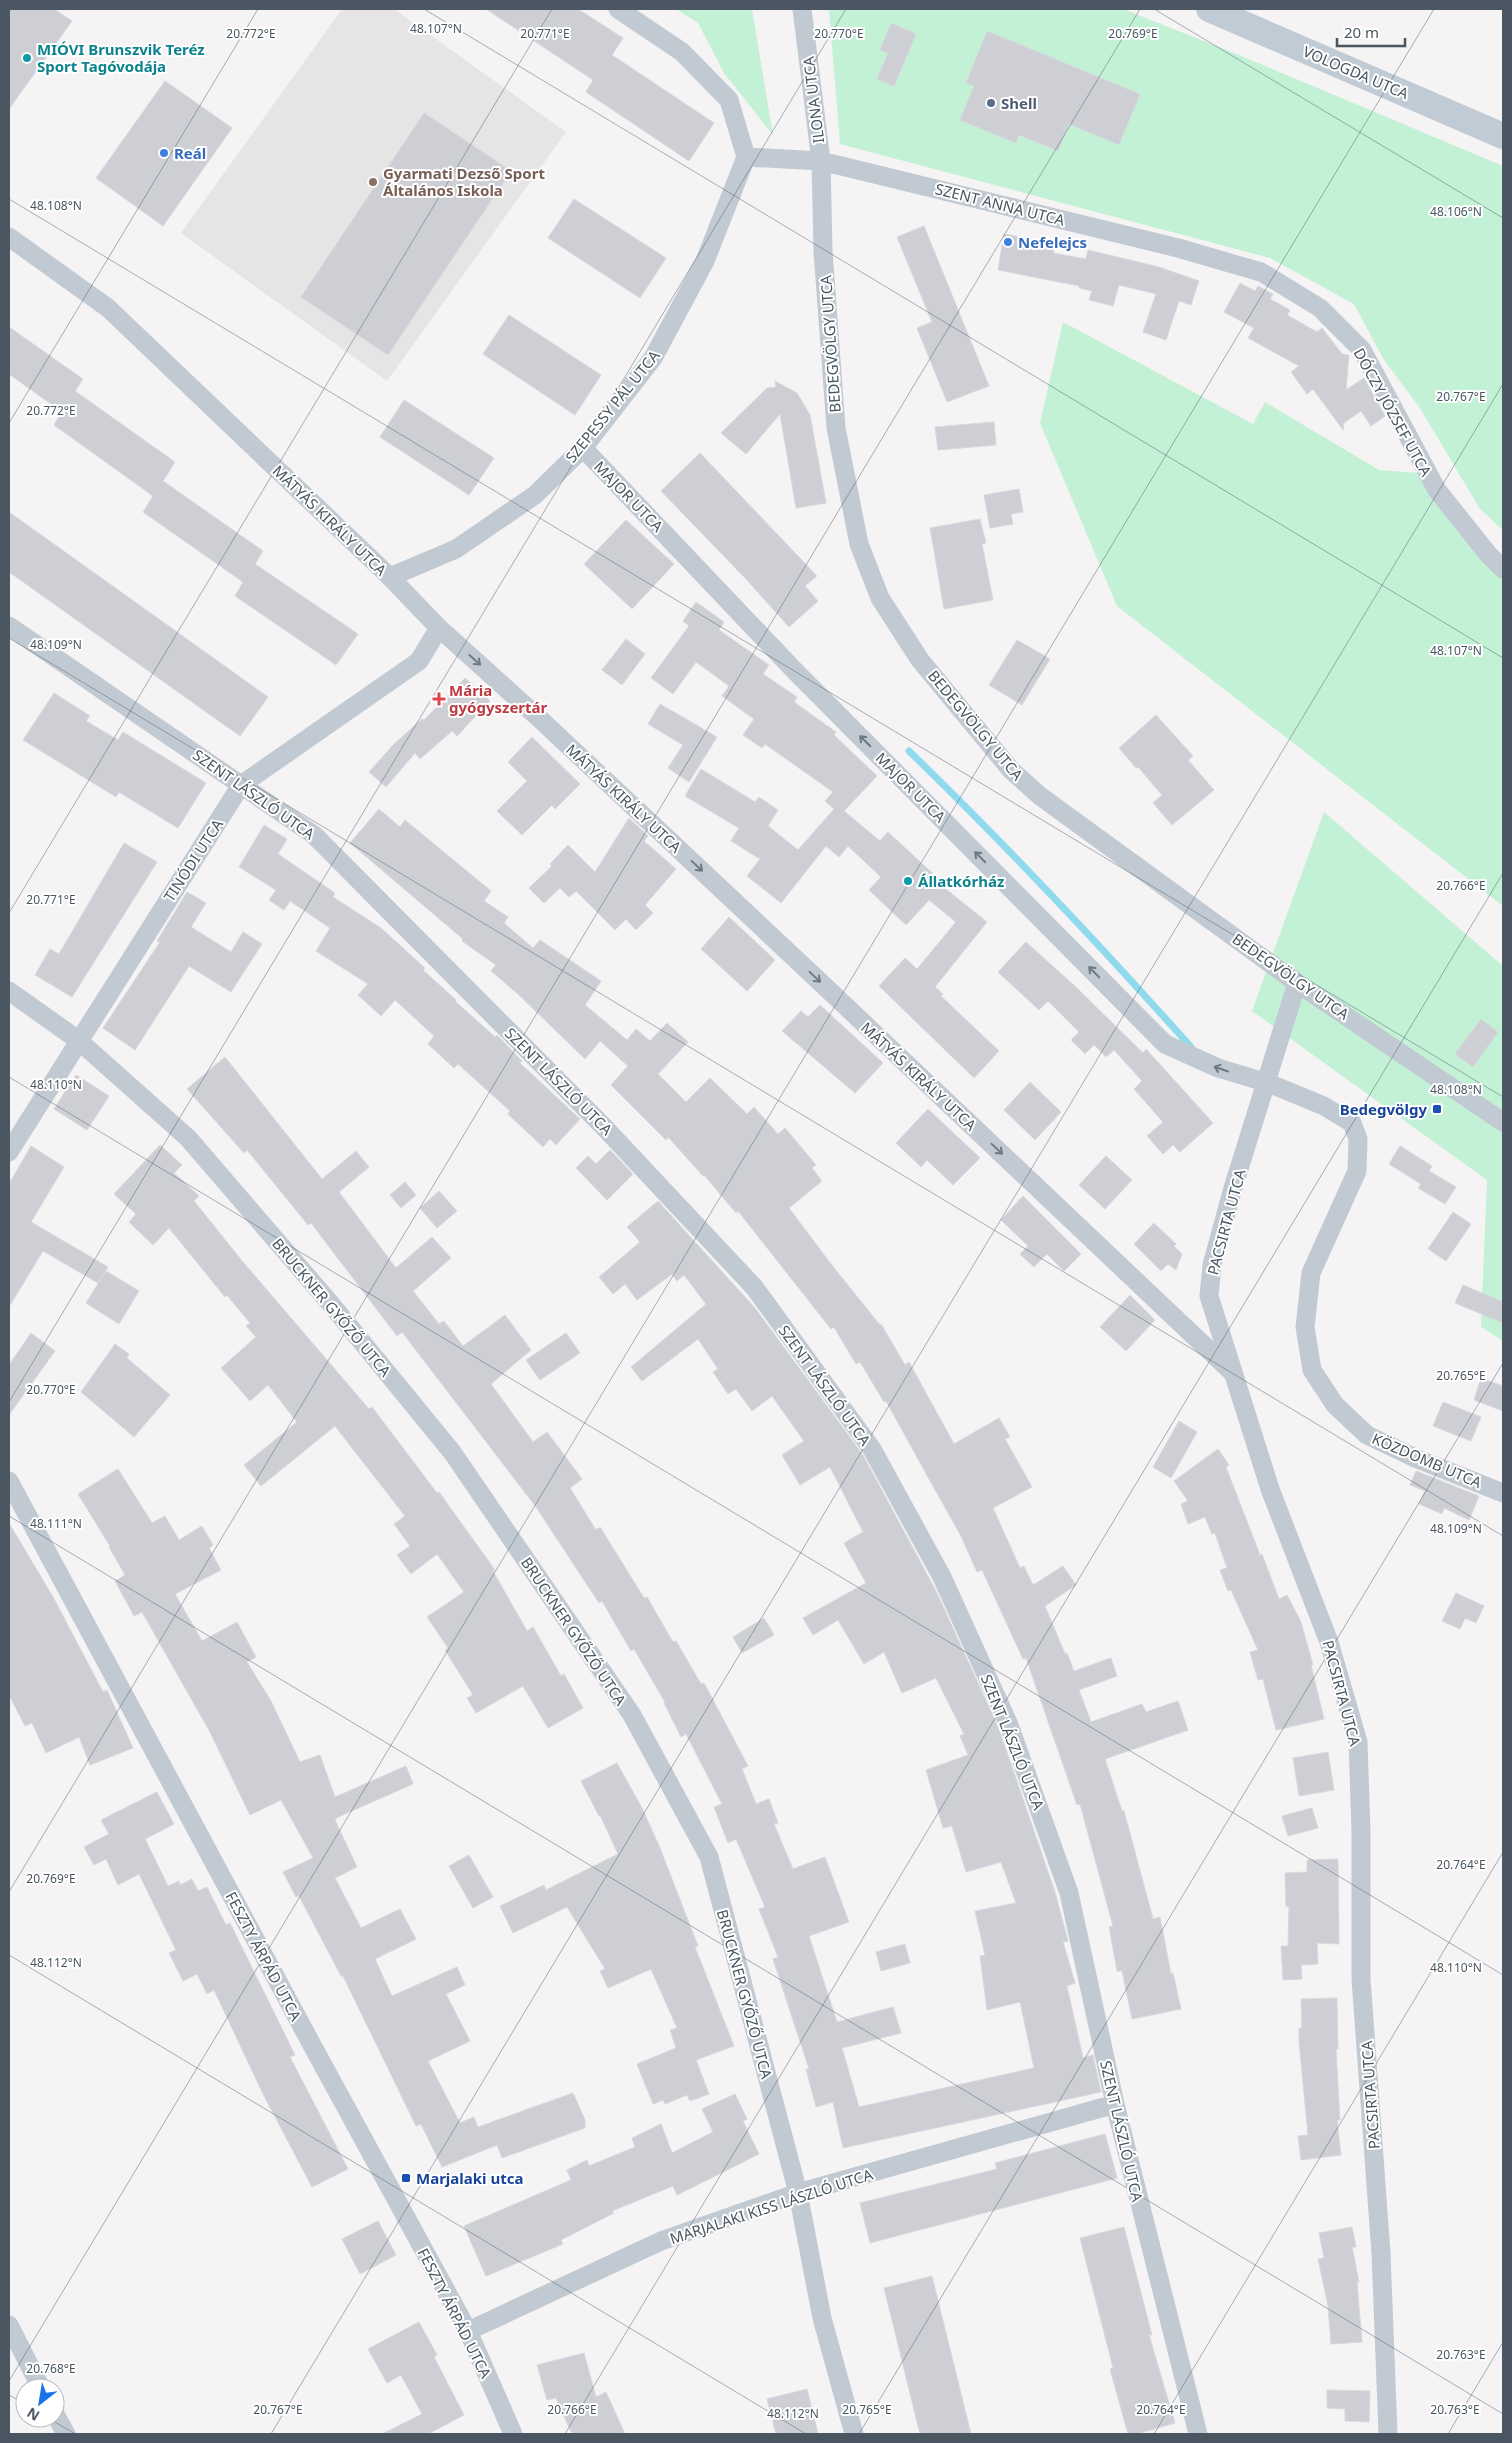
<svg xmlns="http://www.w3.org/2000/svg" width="1512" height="2443" viewBox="0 0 1512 2443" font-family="'Noto Sans',sans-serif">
<rect width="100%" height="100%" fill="#f5f3f3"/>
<path fill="#e6e4e5" d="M342 9H394L566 132 387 381 181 233Z"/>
<path fill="#c3f1d5" d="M676 9H752L773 135 724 73 698 23Z
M829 9H1123L1234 53 1503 166V530L1480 509 1420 408 1384 360 1354 304 1270 258 840 144Z
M1063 322 1253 424 1265 402 1379 470 1420 473 1469 544 1503 579V906L1117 606 1040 423Z
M1324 812 1503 966V1341L1481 1327 1487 1180 1252 1011Z"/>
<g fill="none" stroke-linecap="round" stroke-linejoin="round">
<path stroke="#90daee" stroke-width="7" d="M909 751C1007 846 1100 945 1191 1047"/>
</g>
<path fill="#cdcfd5" stroke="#d7d9de" d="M9 9H54L72 21 9 109Z
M486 9H578L623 38 612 55 714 123 689 161 586 92 593 80Z
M891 23 916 34 894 86 877 79 888 53 880 50Z
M987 31 1140 94 1119 145 1069 124 1058 151 1019 135 1016 143 960 120 974 86 966 83Z
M165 81 232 128 163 226 96 178Z
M424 113 511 171 388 355 301 297Z
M574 199 666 258 640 298 548 238Z
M924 226 989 386 947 402 917 328 932 322 897 237Z
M1004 234 1055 243 1053 253 1086 259 1088 250 1159 267 1199 281 1191 305 1179 301 1166 340 1143 332 1156 294 1119 285 1113 306 1089 300 1092 291 1079 288V286L998 270Z
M1240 283 1255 291 1258 286 1273 294 1270 299 1290 310 1287 315 1317 332 1322 328 1342 354 1349 355 1346 390 1364 378 1385 416 1371 426 1361 411 1344 423 1343 430 1313 389 1307 394 1291 372 1299 366 1248 338 1254 328 1224 312Z
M509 315 601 375 575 415 483 354Z
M9 327 83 379 75 391 175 462 163 481 263 551 255 564 358 634 336 665 235 596 243 582 143 512 153 496 54 425 62 412 9 374Z
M775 381 797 393 810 415 826 503 796 508 780 414 746 454 721 433 767 388 776 387Z
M404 400 494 458 469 495 380 437Z
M994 422 996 445 938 450 935 427Z
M700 453 817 576 805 586 818 601 789 627 745 578 661 491Z
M1019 489 1023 512 1011 514 1013 524 990 528 984 495Z
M9 512 268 697 240 736 9 572Z
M980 519 986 543 982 544 993 600 944 609 930 528Z
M626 520 674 564 632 609 584 564Z
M696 602 724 622 719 630 769 665 763 674 797 697 794 702 836 732 834 735 877 776 844 811 880 841 888 832 944 884 942 886 987 922 935 987 943 994 941 996 999 1051 974 1078 879 986 905 958 917 969 956 922 929 900 906 925 869 890 881 877 848 846 839 857 826 846 781 903 747 876 760 859 731 841 739 828 685 796 701 769 755 802 759 797 778 810 768 826 798 850 834 809 825 801 833 792 765 744 762 748 743 735 754 719 722 696 729 686 696 662 673 694 651 678 689 626 683 621Z
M626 639 645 654 622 685 602 670Z
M1017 640 1050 659 1022 705 989 685Z
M465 678 490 701 457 736 452 731 420 759 415 753 386 787 369 772 394 744 422 719 424 720Z
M54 693 90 716 86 721 118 740 123 732 206 783 178 828 119 792 116 797 23 740Z
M660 704 717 737 689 782 668 768 683 745 648 724Z
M1156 715 1193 756 1188 760 1214 790 1172 825 1153 803 1162 795 1138 767 1136 768 1119 748Z
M532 737 580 784 555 809 552 805 522 835 497 811 527 781 508 762Z
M379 809 400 827 405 820 491 891 484 901 508 917 504 923 533 948 540 940 601 981 585 1005 627 1040 636 1029 650 1041 667 1023 688 1042 658 1074 686 1102 710 1078 747 1114 754 1107 778 1134 785 1128 816 1165 812 1168 822 1181 789 1208 831 1264 880 1325 881 1324 905 1365 909 1362 954 1444 999 1418 1010 1437 1005 1439 1032 1487 993 1508 1020 1568 1024 1566 1033 1585 1063 1566 1076 1585 1045 1606 1065 1654 1067 1653 1074 1671 1111 1658 1117 1676 1079 1690 1091 1722 1142 1704 1146 1712 1178 1701 1188 1730 1105 1759 1122 1811H1124L1153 1919 1160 1917 1171 1974 1173 1973 1181 2009 1132 2019 1122 1971H1117L1109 1927 1113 1926 1080 1804 1077 1805 1026 1658 1023 1659 982 1570 977 1572 961 1536 934 1488 886 1401 884 1402 860 1362 856 1364 834 1327 831 1329 738 1211 736 1213 704 1175 703 1176 668 1137 666 1140 611 1085 628 1066 600 1041 585 1059 519 995 491 971 496 965 462 941 463 939 350 843Z
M629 818 648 836 644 841 676 869 645 905 653 913 636 930 626 919 615 930 576 891 569 897 560 888 544 903 529 888 552 866 550 864 568 845 595 872Z
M264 825 287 839 278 854 335 893 333 897 381 928 425 968 423 970 456 1000 455 1001 495 1037 497 1035 522 1061 520 1063 580 1119 556 1145 550 1139 543 1147 508 1114 510 1111 458 1064 454 1068 428 1044 434 1036 395 1000 381 1016 358 995 368 984 316 951 330 928 290 901 284 910 269 900 276 890 239 867Z
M124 843 157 862 72 997 35 975 50 949 59 954Z
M187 892 206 903 191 927 231 952 243 932 262 944 231 992 189 966 135 1050 103 1028 160 942 157 941Z
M729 917 775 960 747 991 701 949Z
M1026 942 1078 989 1143 1053 1146 1049 1213 1123 1180 1152 1173 1145 1163 1154 1147 1136 1163 1122 1134 1089 1142 1081 1114 1050 1106 1057 1094 1045 1085 1054 1071 1040 1079 1032 1048 1001 1039 1010 998 972Z
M820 1005 883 1063 855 1093 782 1031 801 1011 808 1017Z
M1481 1019 1498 1032 1473 1067 1455 1054Z
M225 1057 322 1179 356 1151 369 1167 339 1192 396 1268 432 1237 451 1258 413 1291 439 1324 444 1321 463 1346 505 1315 531 1350 491 1384 533 1442 547 1432 582 1479 570 1488 596 1530 600 1527 644 1598 647 1597 673 1642 676 1641 701 1684 704 1683 712 1698 748 1766 742 1769 756 1804 769 1799 778 1823 774 1824 793 1869 825 1857 849 1922 809 1936 837 2022 893 2007 901 2033 842 2048 859 2107 1034 2068 1020 2002 987 2010 980 1956 985 1955 975 1911 1016 1903 1001 1862 966 1872 952 1826 943 1828 926 1770 968 1755 960 1736 964 1734 936 1678 902 1693 884 1652 864 1664 838 1620 813 1635 803 1618 866 1583 844 1543 863 1532 830 1467 800 1485 782 1455 804 1441 772 1396 752 1411 736 1389 728 1394 713 1372 718 1369 698 1339 642 1381 631 1367 706 1304 684 1275 677 1281 672 1274 637 1300 625 1284 613 1294 599 1277 640 1242 627 1227 658 1201 755 1308 863 1455 936 1591 999 1729 1055 1892 1068 1941 1063 1942 1075 1983 1067 1986 1083 2058 1093 2055 1101 2092 843 2148 833 2102 816 2107 806 2069H809L773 1959 778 1957 759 1909 765 1907 736 1839 728 1843 714 1807 722 1804 686 1734 681 1737 664 1703 665 1702 634 1649 631 1651 602 1601 599 1603 536 1507 402 1332 397 1336 311 1223 308 1225 247 1150 244 1153 187 1089Z
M76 1075 109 1096 87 1130 54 1109Z
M1030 1082 1061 1112 1035 1140 1004 1110Z
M928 1109 980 1158 953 1185 927 1160 921 1167 896 1143Z
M160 1145 182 1165 174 1173 199 1196 194 1201 243 1262 369 1409 372 1407 437 1493 439 1492 495 1570 493 1571 527 1631 533 1627 561 1676 564 1674 583 1708 548 1728 523 1686 476 1713 467 1698 473 1695 445 1650 448 1648 427 1617 464 1592 437 1554 411 1574 397 1555 410 1546 394 1524 405 1516 335 1426 261 1486 244 1465 297 1422 268 1385 250 1401 221 1368 256 1337 246 1326 250 1323 227 1295 225 1297 169 1228 153 1245 129 1222 136 1214 114 1194Z
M31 1146 64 1167 31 1222 108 1267 98 1283 43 1251 9 1307V1184Z
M1400 1146 1432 1166 1429 1171 1456 1187 1445 1204 1418 1188 1421 1184 1389 1164Z
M610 1150 633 1174 607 1200 576 1168 588 1156 596 1164Z
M1106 1156 1132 1180 1105 1209 1079 1185Z
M405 1182 416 1195 401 1208 390 1195Z
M439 1191 457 1211 437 1228 420 1208Z
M1023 1196 1081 1254 1064 1271 1047 1254 1034 1267 1020 1254 1028 1246 1001 1220Z
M1453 1212 1471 1224 1446 1261 1428 1249Z
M1154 1223 1176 1244 1174 1246 1182 1254 1176 1270 1168 1264 1161 1271 1134 1244Z
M106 1271 139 1291 119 1324 86 1303Z
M1463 1285 1503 1302V1323L1455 1303Z
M1130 1295 1155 1320 1126 1351 1100 1327Z
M31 1333 55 1351 9 1415V1365Z
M566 1333 580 1353 540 1380 526 1360Z
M115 1344 129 1354 127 1358 170 1395 134 1437 81 1392Z
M1481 1378 1503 1386V1411L1474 1400Z
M1443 1402 1481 1417 1471 1441 1433 1426Z
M1179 1421 1197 1432 1171 1478 1153 1467Z
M1218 1449 1229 1465 1226 1467 1260 1555 1262 1554 1279 1599 1287 1595 1301 1622 1313 1665H1311L1324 1719 1276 1730 1263 1679 1258 1680 1250 1652 1258 1650 1231 1590 1228 1591 1220 1570 1227 1568 1215 1533 1212 1534 1205 1517 1188 1524 1181 1504 1188 1501 1174 1481Z
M118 1469 152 1523 165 1516 179 1540 202 1526 213 1545 209 1548 221 1570 175 1594 202 1641 237 1622 256 1657 247 1662 271 1701 300 1762 320 1755 335 1797 406 1766 413 1784 338 1817 335 1820 357 1867 335 1878 361 1928 400 1909 416 1939 375 1959 392 1996 457 1967 465 1985 446 1994 470 2041 428 2061 460 2123 474 2117 478 2127 573 2093 585 2120V2128L502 2158 497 2145 442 2167 421 2124 416 2126 343 1976H341L299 1896 296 1897 283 1872 313 1858 281 1800 250 1815 210 1732 142 1612 134 1616 115 1581 125 1575 109 1547 110 1546 78 1494Z
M1416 1471 1479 1496 1469 1520 1444 1508 1442 1514 1419 1504 1425 1491 1410 1485Z
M9 1523 53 1597 103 1692 107 1690 133 1748 90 1765 79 1737 46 1753 32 1723 25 1726 9 1695Z
M1456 1593 1484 1606 1476 1623 1465 1618 1460 1629 1442 1621Z
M764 1618 774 1635 742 1653 733 1637Z
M1328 1752 1334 1790 1299 1796 1293 1758Z
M617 1763 642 1808 660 1848 698 1946 695 1947 734 2046 696 2060 709 2094 690 2101 687 2095 665 2104 663 2100 653 2104 637 2064 676 2048 670 2030 677 2028 651 1969 608 1988 600 1971 605 1969 567 1907 513 1933 500 1906 544 1885 546 1890 618 1854 600 1815 599 1816 581 1781Z
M157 1792 174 1824 145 1839 168 1886 179 1881 180 1885 192 1879 198 1891 207 1887 226 1925 230 1923 263 1990 295 2055 290 2057 348 2169 312 2187 264 2096 214 1990 207 1994 197 1974 183 1981 169 1953 176 1950 139 1874 118 1885 106 1859 94 1865 84 1847 109 1834 101 1820Z
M1312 1808 1318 1828 1288 1836 1282 1816Z
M469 1855 493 1897 473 1908 449 1866Z
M1338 1859 1339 1944 1317 1943 1318 1964 1301 1965 1302 1979 1283 1980 1281 1946H1288L1289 1906 1286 1907 1285 1873 1307 1872V1860Z
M905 1944 910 1963 881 1971 876 1952Z
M1337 1998 1338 2049H1336L1340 2120H1337L1341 2155 1301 2160 1298 2136 1308 2135 1299 2042V2028H1302L1301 1999Z
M735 2094 747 2119 743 2121 759 2154 677 2195 673 2186 612 2211 614 2213 561 2240 563 2244 486 2276 464 2226 571 2180 567 2170 587 2160 589 2166 635 2147 632 2138 661 2124 672 2153 713 2132 702 2109Z
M1105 2134 1117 2178 870 2243 860 2203 997 2169 995 2163Z
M378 2221 396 2255 360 2274 342 2239Z
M1124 2227 1152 2335H1149L1175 2423 1137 2434H1128L1110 2369 1113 2368 1080 2238Z
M1352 2227 1356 2247H1352L1359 2282H1357L1362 2342 1331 2344 1328 2306 1318 2259 1324 2258 1319 2233Z
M932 2276 971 2434H920L884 2288Z
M419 2322 437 2355 434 2357 464 2415 428 2434H382L422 2414 401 2375 387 2383 368 2349Z
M584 2353 596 2397 606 2392 625 2434H572L556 2398 547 2400 537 2365Z
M807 2389 818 2434H776L767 2399Z
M1327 2390 1370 2391 1369 2422 1345 2421V2409L1327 2408Z"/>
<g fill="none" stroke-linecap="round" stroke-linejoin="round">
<path stroke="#c1cad2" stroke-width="19" d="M618 9 682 52 729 100 746 157
M802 9 821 161 823 251 836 428 859 544 880 598 920 660 1011 770 1040 796 1297 983 1503 1122
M746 157 821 161 1178 248 1261 272 1320 308 1362 350 1437 490 1488 554 1503 569
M9 237 108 308 390 577 439 628 541 720 818 980 1231 1371
M583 448 793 669 1165 1044 1218 1068 1268 1083 1324 1106 1352 1123 1358 1139 1357 1171 1311 1273 1305 1327 1312 1370 1335 1405 1367 1435 1415 1458 1503 1493
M390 577 456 549 535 495 583 448 653 358 705 261 746 157
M9 626 314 835 604 1127 754 1287 872 1449 942 1577 1009 1725 1069 1893 1115 2104 1198 2434
M1297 983 1233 1188 1212 1265 1209 1296 1270 1489 1329 1642 1358 1742 1361 1831V1979L1381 2253 1388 2434
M9 991 78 1040 188 1138 330 1303 452 1452 632 1715 709 1857 798 2193 822 2318 854 2434
M9 1152 241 785 419 661 439 628
M9 1481 312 2045 468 2331 513 2434
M9 2325 41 2388
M468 2331 661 2241 798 2193 1115 2104
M55 2414 66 2434"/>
<path stroke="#c1cbd6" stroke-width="26" d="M1209 9 1503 136"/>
</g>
<defs><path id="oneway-shaft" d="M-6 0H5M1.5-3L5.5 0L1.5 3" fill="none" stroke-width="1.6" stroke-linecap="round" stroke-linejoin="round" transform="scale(1.25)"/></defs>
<g stroke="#6e7983">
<use href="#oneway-shaft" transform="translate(475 660) rotate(42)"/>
<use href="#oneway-shaft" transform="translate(865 741) rotate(-135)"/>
<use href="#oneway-shaft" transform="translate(980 857) rotate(-135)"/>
<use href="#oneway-shaft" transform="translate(697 866) rotate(43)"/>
<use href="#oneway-shaft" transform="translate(1094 972) rotate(-134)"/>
<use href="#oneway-shaft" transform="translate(815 977) rotate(43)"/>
<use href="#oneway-shaft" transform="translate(1221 1069) rotate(-161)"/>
<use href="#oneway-shaft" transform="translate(997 1149) rotate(43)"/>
</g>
<path fill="none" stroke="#4a5661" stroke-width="1" stroke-opacity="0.45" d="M424 9 1503 658M1154 9 1503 218M9 199 1503 1097M9 423 258 9M9 638 1503 1536M9 913 552 9M9 1077 1503 1975M9 1402 846 9M9 1516 1503 2414M9 1892 1140 9M9 1955 806 2434M9 2381 1434 9M9 2395 25 2404M48 2418 75 2434M271 2434 1503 384M565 2434 1503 873M859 2434 1503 1363M1154 2434 1503 1852M1448 2434 1503 2342"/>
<g fill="#0f9aa8" stroke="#fff" stroke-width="2">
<circle cx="27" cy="58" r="5"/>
<circle cx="908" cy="881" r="5"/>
</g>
<circle fill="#5c6f8a" stroke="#fff" stroke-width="2" cx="991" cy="103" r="5"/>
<g fill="#3f7fe0" stroke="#fff" stroke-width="2">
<circle cx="164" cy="153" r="5"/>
<circle cx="1008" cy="242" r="5"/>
</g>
<circle fill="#8d6e63" stroke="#fff" stroke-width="2" cx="373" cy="182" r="5"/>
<path fill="#e0444e" stroke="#fff" stroke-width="2" d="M436.5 691.5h5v5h5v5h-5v5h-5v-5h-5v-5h5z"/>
<g fill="#1a4fb4" stroke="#fff" stroke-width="2">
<rect x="1432" y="1104" width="10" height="10" rx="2.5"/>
<rect x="401" y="2173" width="10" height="10" rx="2.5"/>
</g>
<g text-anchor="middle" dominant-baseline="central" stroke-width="4" stroke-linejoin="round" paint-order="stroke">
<g font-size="15" font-weight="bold" fill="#0d838f" stroke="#fff" text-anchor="start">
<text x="37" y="49">MIÓVI Brunszvik Teréz<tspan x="37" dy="17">Sport Tagóvodája</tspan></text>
<text x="918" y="881">Állatkórház</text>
</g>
<g font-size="15" fill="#4a5661" stroke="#fff">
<text transform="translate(1356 72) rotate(23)">VOLOGDA UTCA</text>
<text transform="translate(813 100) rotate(-97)">ILONA UTCA</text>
<text transform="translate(1000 204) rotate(14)">SZENT ANNA UTCA</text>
<text transform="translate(830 344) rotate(-94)">BEDEGVÖLGY UTCA</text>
<text transform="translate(612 406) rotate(-51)">SZEPESSY PÁL UTCA</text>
<text transform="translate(1393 412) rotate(61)">DÓCZY JÓZSEF UTCA</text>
<text transform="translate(629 496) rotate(46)">MAJOR UTCA</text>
<text transform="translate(330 520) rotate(44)">MÁTYÁS KIRÁLY UTCA</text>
<text transform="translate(976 725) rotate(50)">BEDEGVÖLGY UTCA</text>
<text transform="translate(911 787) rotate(45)">MAJOR UTCA</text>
<text transform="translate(254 794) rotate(35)">SZENT LÁSZLÓ UTCA</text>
<text transform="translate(624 798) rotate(43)">MÁTYÁS KIRÁLY UTCA</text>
<text transform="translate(193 860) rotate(-57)">TINÓDI UTCA</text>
<text transform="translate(1291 976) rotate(35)">BEDEGVÖLGY UTCA</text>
<text transform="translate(919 1076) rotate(43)">MÁTYÁS KIRÁLY UTCA</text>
<text transform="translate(559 1081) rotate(45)">SZENT LÁSZLÓ UTCA</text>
<text transform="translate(1226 1222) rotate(-75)">PACSIRTA UTCA</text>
<text transform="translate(332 1307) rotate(50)">BRUCKNER GYŐZŐ UTCA</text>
<text transform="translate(825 1385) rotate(54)">SZENT LÁSZLÓ UTCA</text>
<text transform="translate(1427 1460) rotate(23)">KÖZDOMB UTCA</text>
<text transform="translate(574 1631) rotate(56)">BRUCKNER GYŐZŐ UTCA</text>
<text transform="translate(1342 1693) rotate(75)">PACSIRTA UTCA</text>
<text transform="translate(1013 1742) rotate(68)">SZENT LÁSZLÓ UTCA</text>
<text transform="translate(264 1956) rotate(62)">FESZTY ÁRPÁD UTCA</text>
<text transform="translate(745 1994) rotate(75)">BRUCKNER GYŐZŐ UTCA</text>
<text transform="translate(1370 2095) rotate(-94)">PACSIRTA UTCA</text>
<text transform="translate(1122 2131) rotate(77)">SZENT LÁSZLÓ UTCA</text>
<text transform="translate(771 2206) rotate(-18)">MARJALAKI KISS LÁSZLÓ UTCA</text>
<text transform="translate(455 2313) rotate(63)">FESZTY ÁRPÁD UTCA</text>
</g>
<g font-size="15" font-weight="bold" fill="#4e5e75" stroke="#fff" text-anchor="start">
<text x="1001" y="103">Shell</text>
</g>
<g font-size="15" font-weight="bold" fill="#366cbe" stroke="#fff" text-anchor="start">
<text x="174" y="153">Reál</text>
<text x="1018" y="242">Nefelejcs</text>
</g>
<g font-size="15" font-weight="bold" fill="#785e54" stroke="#fff" text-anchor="start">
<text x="383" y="173">Gyarmati Dezső Sport<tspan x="383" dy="17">Általános Iskola</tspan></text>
</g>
<g font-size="15" font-weight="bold" fill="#be3a42" stroke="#fff" text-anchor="start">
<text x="449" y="690">Mária<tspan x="449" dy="17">gyógyszertár</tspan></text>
</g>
<g font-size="15" font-weight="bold" fill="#164399" stroke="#fff" text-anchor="end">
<text x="1427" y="1109">Bedegvölgy</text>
<text x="416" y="2178" text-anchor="start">Marjalaki utca</text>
</g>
</g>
<g font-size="12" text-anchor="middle" fill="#4a5661" stroke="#fff" stroke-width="4" stroke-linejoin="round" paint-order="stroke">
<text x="436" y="33">48.107°N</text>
<text x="251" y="38">20.772°E</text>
<text x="545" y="38">20.771°E</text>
<text x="839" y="38">20.770°E</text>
<text x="1133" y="38">20.769°E</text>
<text x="56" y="210">48.108°N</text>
<text x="1456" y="216">48.106°N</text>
<text x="1461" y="401">20.767°E</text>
<text x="51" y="415">20.772°E</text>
<text x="56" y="649">48.109°N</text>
<text x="1456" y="655">48.107°N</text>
<text x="1461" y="890">20.766°E</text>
<text x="51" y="904">20.771°E</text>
<text x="56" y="1089">48.110°N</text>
<text x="1456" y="1094">48.108°N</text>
<text x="1461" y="1380">20.765°E</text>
<text x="51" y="1394">20.770°E</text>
<text x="56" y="1528">48.111°N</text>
<text x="1456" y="1533">48.109°N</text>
<text x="1461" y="1869">20.764°E</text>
<text x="51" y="1883">20.769°E</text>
<text x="56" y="1967">48.112°N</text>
<text x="1456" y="1972">48.110°N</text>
<text x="1461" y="2359">20.763°E</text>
<text x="51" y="2373">20.768°E</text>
<text x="278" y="2414">20.767°E</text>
<text x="572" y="2414">20.766°E</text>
<text x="867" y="2414">20.765°E</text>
<text x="1161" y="2414">20.764°E</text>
<text x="1455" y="2414">20.763°E</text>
<text x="793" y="2418">48.112°N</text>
</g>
<rect width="1512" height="2443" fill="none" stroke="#4a5661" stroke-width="20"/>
<g transform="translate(40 2403) rotate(211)"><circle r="24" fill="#ffffff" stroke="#b7bbc0"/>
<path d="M0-4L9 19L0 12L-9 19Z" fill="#1a73e8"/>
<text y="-8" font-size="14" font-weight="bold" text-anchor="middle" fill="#4a5661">N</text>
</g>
<path d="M1337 38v8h68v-8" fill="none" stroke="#4a5661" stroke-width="2.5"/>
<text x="1344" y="38" font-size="15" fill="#4a5661" stroke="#ffffff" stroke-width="4" paint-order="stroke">20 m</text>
</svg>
